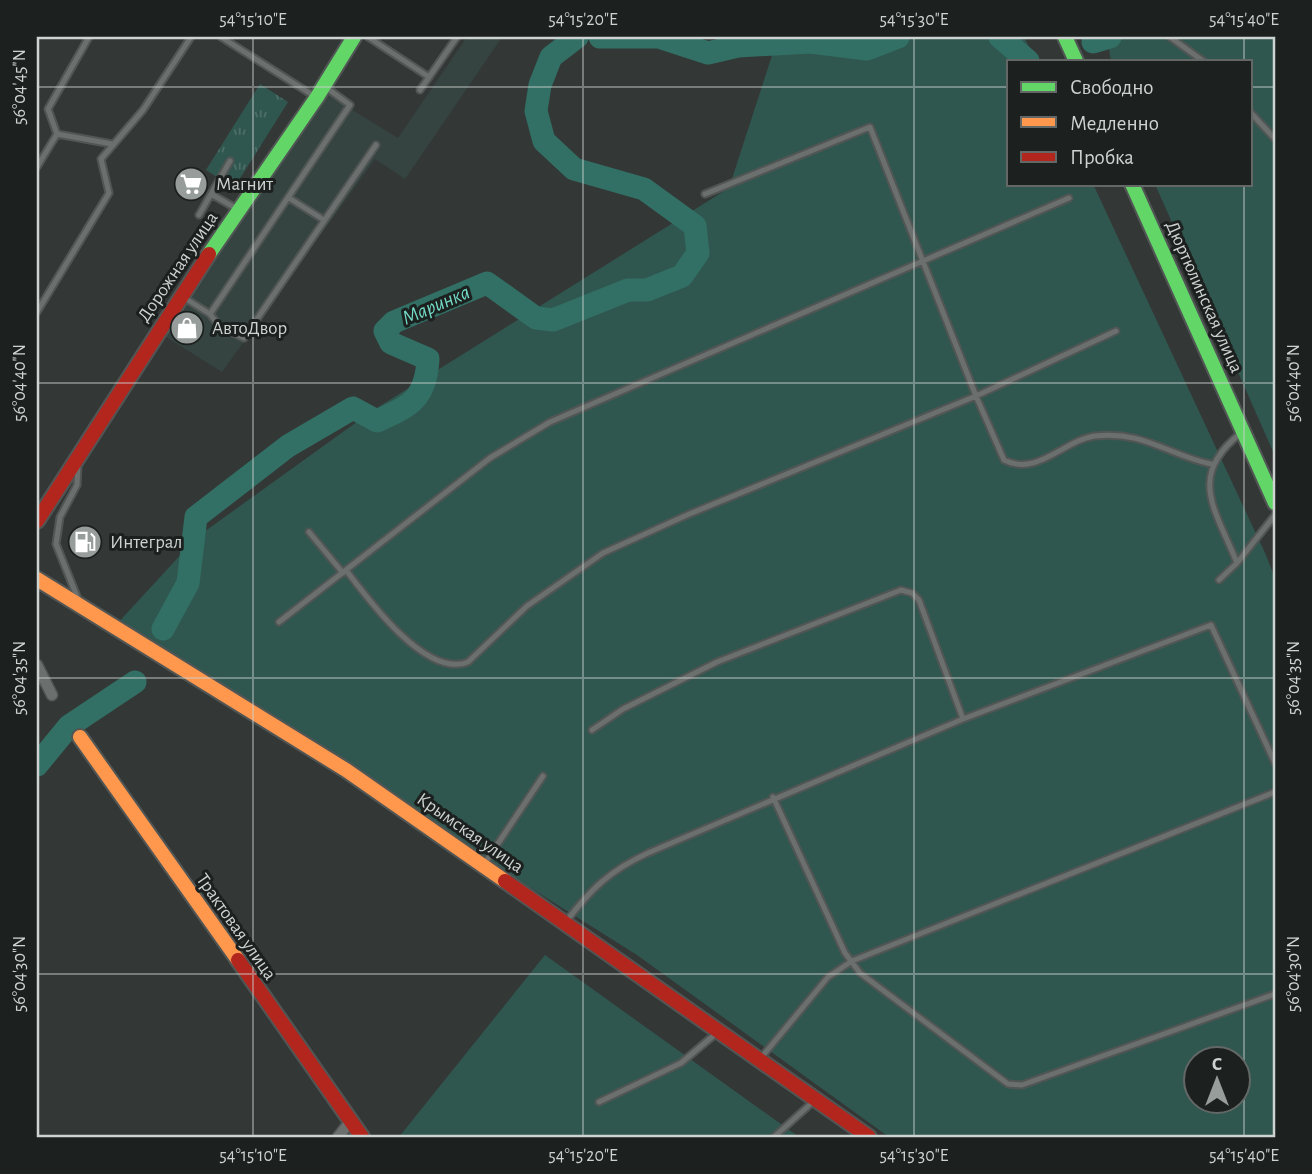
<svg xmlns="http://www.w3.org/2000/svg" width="1312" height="1174" viewBox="0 0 1312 1174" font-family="'Alegreya Sans',sans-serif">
<defs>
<pattern id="grass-tufts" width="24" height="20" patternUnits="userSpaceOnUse" patternTransform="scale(1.75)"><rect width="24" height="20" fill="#30574f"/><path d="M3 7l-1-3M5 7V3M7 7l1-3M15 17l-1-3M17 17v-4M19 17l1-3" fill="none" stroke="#4d6e67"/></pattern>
</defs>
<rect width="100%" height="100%" fill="#333837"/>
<path fill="#354441" d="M467 37H502L405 179 375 159 222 372 163 335 326 94 398 138Z"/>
<path fill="url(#grass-tufts)" d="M260 84 288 102 234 188 206 170Z"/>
<path fill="#30574f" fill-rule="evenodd" d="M778 37H1024L1036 61H1009V184H1093L1265 553 1275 578V1137H889L637 955 115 626 197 537 372 411 729 188ZM1196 1058H1238V1100H1196Z
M1107 37H1275V456L1155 184H1251V61H1111Z
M545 955 799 1137H399Z"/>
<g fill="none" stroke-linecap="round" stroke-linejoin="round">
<path stroke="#327065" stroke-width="23" d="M600 37H655
M659 37 708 53 738 46 811 42 867 49 898 37
M1000 37 1028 61
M1093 42 1110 37
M163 629 188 583 196 517 288 446 353 408 377 421C410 406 426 399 428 359L391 343 385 331 394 322 487 283 536 318 553 320 628 290H647L682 276 698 253 695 226 644 189 574 169 544 141 536 111 540 85 551 57 577 37
M37 765 69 726 135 682"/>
<defs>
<path id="lane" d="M221 37 314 96
M368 37 429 77
M1170 37 1203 61
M420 90 457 37
M1251 113 1275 139
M57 134 48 109 89 37
M57 134 112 144
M37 167 57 134
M211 194 239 210
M705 194 870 127 976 396 1004 460C1037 477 1064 440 1095 436 1143 430 1170 456 1211 464
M289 198 324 220
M199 215 230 161
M183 297 210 314 350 105 324 86
M37 312 109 193 101 159 143 110 191 37
M210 314 220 327 244 338 376 145
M309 532 343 573
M1237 563 1275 515
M346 570C368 599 426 679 468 662L527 606 603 553 687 515 976 396 1116 331
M1219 580 1237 563C1216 510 1186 476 1241 433
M78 599 56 544 60 517 77 485 78 464
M279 622 490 458 550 422 1069 198
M592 730 623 709 717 662 901 590 912 593 919 600 963 719
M773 797 845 953 860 973 1008 1084 1022 1085 1275 994
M483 866 543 776
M565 923C591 889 609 871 648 853L963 719 1211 625 1275 763
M760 1059 828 977 852 961 1275 792
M599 1102 681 1063 719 1031
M774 1137 815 1100"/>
<path id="street" d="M37 665 52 695
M338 1137 349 1123"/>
<path id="fast" d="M1065 37 1076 61
M1132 184 1275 503
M209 254 317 97 354 37"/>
<path id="slow" d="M37 579 346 770 505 881
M80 737 238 960"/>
<path id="jam" d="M37 521 209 254
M505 881 869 1137
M238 960 362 1137"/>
</defs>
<use href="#lane" stroke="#515655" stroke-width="9"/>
<use href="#street" stroke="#515655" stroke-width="13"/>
<use href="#fast" stroke="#515655" stroke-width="18"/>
<use href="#slow" stroke="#515655" stroke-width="18"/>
<use href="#jam" stroke="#515655" stroke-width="18"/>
<use href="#lane" stroke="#6b6f6e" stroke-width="5"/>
<use href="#street" stroke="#6b6f6e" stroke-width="10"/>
<use href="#fast" stroke="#63d668" stroke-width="14"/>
<use href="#slow" stroke="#ff974d" stroke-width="14"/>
<use href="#jam" stroke="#b3261e" stroke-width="14"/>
</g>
<path fill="none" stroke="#cdd3d1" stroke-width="2" stroke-opacity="0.45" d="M253 37V1137M583 37V1137M914 37V1137M1244 37V61M37 87H1009M1251 87H1275M1244 184V1137M37 383H1275M37 678H1275M37 974H1275"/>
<defs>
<symbol id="supermarket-disc" viewBox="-11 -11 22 22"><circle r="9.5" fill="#979d9b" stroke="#1c201f"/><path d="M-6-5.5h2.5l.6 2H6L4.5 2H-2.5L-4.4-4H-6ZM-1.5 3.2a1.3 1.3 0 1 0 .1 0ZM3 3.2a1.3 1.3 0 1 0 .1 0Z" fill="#fff"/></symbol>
<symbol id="shop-disc" viewBox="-11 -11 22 22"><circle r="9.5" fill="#979d9b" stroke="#1c201f"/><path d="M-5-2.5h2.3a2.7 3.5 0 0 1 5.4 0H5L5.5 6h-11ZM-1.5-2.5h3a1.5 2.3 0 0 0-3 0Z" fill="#fff"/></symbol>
<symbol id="fuel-disc" viewBox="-11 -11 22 22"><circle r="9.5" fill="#979d9b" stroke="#1c201f"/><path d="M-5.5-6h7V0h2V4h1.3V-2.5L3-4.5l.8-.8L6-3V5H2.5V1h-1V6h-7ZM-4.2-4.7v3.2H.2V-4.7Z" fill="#fff"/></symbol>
</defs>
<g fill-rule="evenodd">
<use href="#supermarket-disc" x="172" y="165" width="38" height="38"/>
<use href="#shop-disc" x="168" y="309" width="38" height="38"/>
<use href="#fuel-disc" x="66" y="523" width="38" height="38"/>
</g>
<g text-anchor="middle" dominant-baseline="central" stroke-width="6" stroke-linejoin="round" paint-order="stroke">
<g font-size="19" fill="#cdd3d1" stroke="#1c201f" text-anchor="start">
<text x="216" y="184">Магнит</text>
<text x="212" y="328">АвтоДвор</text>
<text x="110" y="542">Интеграл</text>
</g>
<g font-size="19" fill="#cdd3d1" stroke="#1c201f">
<text transform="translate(178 267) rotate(-56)">Дорожная улица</text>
<text transform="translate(1204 297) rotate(66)">Дюртюлинская улица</text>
<text transform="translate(470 833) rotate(35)">Крымская улица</text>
<text transform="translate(236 927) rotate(55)">Трактовая улица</text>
</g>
<g font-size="21" font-style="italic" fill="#73dbc7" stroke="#1c201f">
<text transform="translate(436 305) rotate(-23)">Маринка</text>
</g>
</g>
<rect width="1312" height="1174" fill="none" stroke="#1c201f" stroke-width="77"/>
<rect x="1007" y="60" width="245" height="126" fill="#1c201f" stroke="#636866" stroke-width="2"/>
<rect x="1021" y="82" width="35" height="10" fill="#63d668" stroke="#636866" stroke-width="2"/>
<text x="1070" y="94" font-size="21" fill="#cdd3d1">Свободно</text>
<rect x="1021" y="117" width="35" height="10" fill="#ff974d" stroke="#636866" stroke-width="2"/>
<text x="1070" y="130" font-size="21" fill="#cdd3d1">Медленно</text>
<rect x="1021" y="152" width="35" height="10" fill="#b3261e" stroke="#636866" stroke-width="2"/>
<text x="1070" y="164" font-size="21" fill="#cdd3d1">Пробка</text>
<g transform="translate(1217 1080)"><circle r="33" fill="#1c201f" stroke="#636866" stroke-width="2"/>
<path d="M0-5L12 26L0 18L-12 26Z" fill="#979d9b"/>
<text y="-10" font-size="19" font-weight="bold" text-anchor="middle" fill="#cdd3d1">С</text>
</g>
<rect x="38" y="38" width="1236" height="1098" fill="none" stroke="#cdd3d1" stroke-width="2.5"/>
<g font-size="18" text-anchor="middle" fill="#cdd3d1">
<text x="253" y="25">54°15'10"E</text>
<text x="583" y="25">54°15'20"E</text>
<text x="914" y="25">54°15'30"E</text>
<text x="1244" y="25">54°15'40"E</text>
<text transform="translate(19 87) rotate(-90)" y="6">56°04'45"N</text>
<text transform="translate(19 383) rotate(-90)" y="6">56°04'40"N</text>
<text transform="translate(1293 383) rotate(-90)" y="6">56°04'40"N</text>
<text transform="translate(19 678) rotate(-90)" y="6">56°04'35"N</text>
<text transform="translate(1293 678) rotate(-90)" y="6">56°04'35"N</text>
<text transform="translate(19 974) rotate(-90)" y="6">56°04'30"N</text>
<text transform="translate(1293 974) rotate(-90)" y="6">56°04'30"N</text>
<text x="253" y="1161">54°15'10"E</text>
<text x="583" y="1161">54°15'20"E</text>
<text x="914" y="1161">54°15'30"E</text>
<text x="1244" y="1161">54°15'40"E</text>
</g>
</svg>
